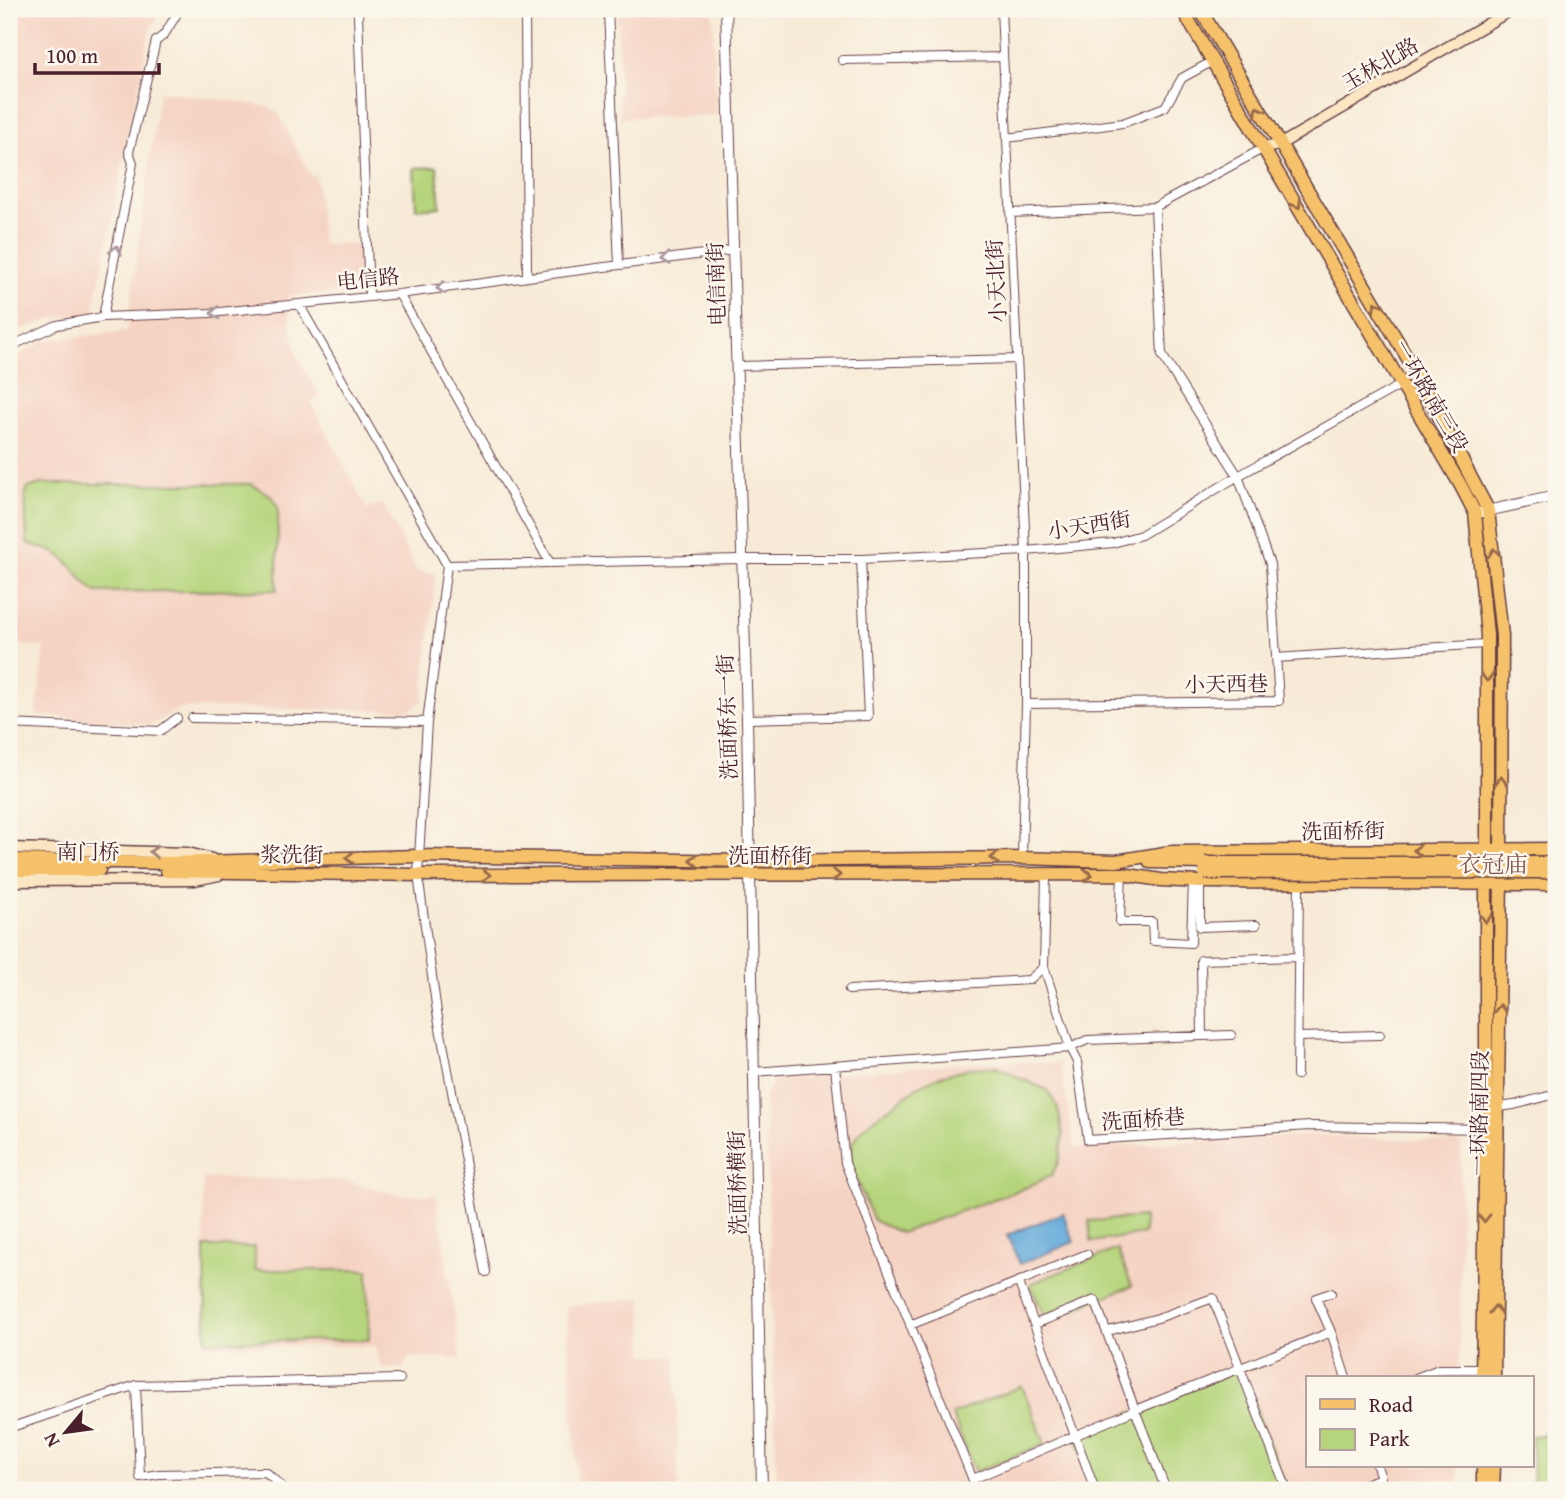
<svg xmlns="http://www.w3.org/2000/svg" width="1565" height="1499" viewBox="0 0 1565 1499" font-family="'Gentium Book Plus','Noto Serif SC',serif">
<rect width="100%" height="100%" fill="#fbf7ec"/>
<filter id="ink" filterUnits="userSpaceOnUse"><feTurbulence type="fractalNoise" baseFrequency=".0143" numOctaves="2"/><feDisplacementMap in="SourceGraphic" scale="14" xChannelSelector="R" yChannelSelector="G"/><feConvolveMatrix kernelMatrix="1 2 1 2 8 2 1 2 1" color-interpolation-filters="sRGB"/></filter>
<filter id="wash" filterUnits="userSpaceOnUse"><feTurbulence type="fractalNoise" baseFrequency=".00686" numOctaves="4" result="noise"/><feDisplacementMap in="SourceGraphic" scale="28" xChannelSelector="R" yChannelSelector="G"/><feGaussianBlur stdDeviation="1.57" result="paint"/><feColorMatrix in="noise" values="0 0 0 0 0 0 0 0 0 0 0 0 0 0 0 0 0 1.4 0 .05"/><feComposite in="paint" operator="in"/></filter>
<g filter="url(#wash)">
<rect width="100%" height="100%" fill="#f7ebd7"/>
<path fill="#f5d3c2" d="M9 9H163L150 30 93 313 55 318 9 334Z
M617 9H713L716 115 620 118Z
M159 91 266 106 278 113 311 176H316L322 244H360L357 292 288 296 290 321 297 355 320 396 310 402 367 509 383 503 417 571 436 574 423 700 409 710 179 708 152 725 36 715 45 647 9 644V361L44 341 127 331Z
M979 1062 1060 1063 1075 1148 1315 1135 1461 1143 1459 1378H1308V1466H1458L1457 1490H777L765 1094 776 1079Z
M203 1178 344 1180 397 1195H436L461 1359 410 1357 403 1368H381L376 1346H205Z
M642 1298 644 1355 676 1357 678 1490H578L566 1306Z"/>
<path fill="#b6d47b" stroke="#807a53" stroke-width="2" d="M437 167 440 207 416 209 414 168Z
M40 484H251L270 495 278 507 277 590 96 592C82 582 74 565 59 555 51 549 37 547 27 543L25 494 28 488Z
M996 1067 1047 1090 1058 1108 1063 1135 1059 1160 1052 1175 1027 1187 901 1233 874 1221 851 1168 852 1142 865 1126 917 1087 940 1076 969 1068Z
M1144 1217V1234L1091 1242 1089 1221Z
M205 1247H255V1270H368L369 1340 206 1341Z
M1117 1249 1132 1286 1046 1320 1030 1284Z
M1241 1369 1287 1490H1095L1075 1435Z
M1022 1386 1045 1444 975 1472 952 1414Z
M1556 1435V1490H1533L1532 1436Z"/>
<path fill="#64aada" stroke="#576482" stroke-width="2" d="M1063 1213 1074 1242 1020 1264 1007 1235Z"/>
</g>
<g filter="url(#ink)">
<g fill="none" stroke-linecap="round" stroke-linejoin="round">
<defs>
<path id="minor" d="M360 9 358 15 369 297
M525 9 527 277
M608 9 619 265
M1001 9 1026 551V704L1022 858
M842 60 1003 57
M1007 138 1123 123 1165 107 1182 78 1213 61
M1010 213 1155 207 1264 148
M399 294 550 563
M299 304 447 565
M103 317 133 163 129 152 156 41 164 35 180 9
M9 347 57 325 103 317 210 313 399 294 734 250
M738 366 1017 359
M1276 658 1485 644
M1026 704 1279 701 1270 564 1238 476 1162 355 1155 207
M192 718 427 722
M747 719 868 716 861 559
M9 724 160 731 177 718
M1122 874 1120 922H1152L1153 941 1191 943 1193 881
M1046 875 1044 967 1070 1048 1077 1062 1088 1140 1310 1126 1486 1129
M1200 882V927L1256 925
M849 990 1029 980 1044 967
M1202 1036 1201 960 1298 957
M1298 1037 1380 1035
M835 1066 845 1163 977 1490
M754 1072 1070 1048 1087 1040 1231 1035
M1297 1075 1299 882
M1499 1107 1514 1105 1556 1094
M486 1272 437 1012 418 875 427 722 447 565 741 559H861L1026 551 1113 543 1141 535 1238 476 1402 384
M1019 1283 1095 1490
M1331 1293 1316 1298 1331 1332 1346 1378
M1035 1324 1095 1300 1135 1410 1166 1490
M910 1325 1087 1254
M1108 1331 1158 1318 1213 1298 1287 1490
M1416 1378 1439 1369H1481
M136 1385 140 1477 159 1474 266 1472 285 1490
M9 1428 136 1385 400 1379
M973 1479 1135 1410 1331 1332
M1349 1490 1381 1478 1377 1466"/>
<path id="tertiary" d="M726 9 747 719 762 1490
M1482 512 1556 496"/>
<path id="secondary" d="M1264 148 1279 145 1513 9
M9 848 188 853 212 859
M9 881 195 880 219 875"/>
<path id="primary" d="M1182 9 1461 486 1475 513 1487 635V856
M1200 9 1413 367 1488 510 1502 636 1501 856
M9 860 166 863 418 856 750 861 1022 858 1116 861 1171 852 1556 849
M1150 862 1205 863
M9 870H99
M167 871 418 875 1122 874 1161 880 1200 882 1556 884
M1482 1378 1486 1106V878
M1494 1378 1501 878
M1483 1466V1490
M1493 1490 1494 1466"/>
</defs>
<use href="#minor" stroke="#643e45" stroke-width="10"/>
<use href="#tertiary" stroke="#643e45" stroke-width="12"/>
<use href="#secondary" stroke="#643e45" stroke-width="13"/>
<use href="#primary" stroke="#643e45" stroke-width="15"/>
<use href="#minor" stroke="#fff" stroke-width="8"/>
<use href="#tertiary" stroke="#fff" stroke-width="10"/>
<use href="#secondary" stroke="#fbe6c4" stroke-width="10"/>
<use href="#primary" stroke="#f5c16b" stroke-width="12"/>
<defs>
<path id="primary-bridge" d="M1205 863H1556
M1205 873 1556 872"/>
</defs>
<use href="#primary-bridge" stroke="#643e45" stroke-width="15" stroke-linecap="butt"/>
<use href="#primary-bridge" stroke="#f5c16b" stroke-width="12"/>
</g>
<defs><path id="oneway-chevron" d="M-2-3.5L2.5 0L-2 3.5" fill="none" stroke-width="1.6" stroke-linecap="round" stroke-linejoin="round" transform="scale(1.75)"/></defs>
<g stroke="#976848">
<use href="#oneway-chevron" transform="translate(1259 111) rotate(-120)"/>
<use href="#oneway-chevron" transform="translate(1297 204) rotate(60)"/>
<use href="#oneway-chevron" transform="translate(1377 306) rotate(-121)"/>
<use href="#oneway-chevron" transform="translate(1494 553) rotate(-96)"/>
<use href="#oneway-chevron" transform="translate(1487 677) rotate(90)"/>
<use href="#oneway-chevron" transform="translate(1501 781) rotate(-90)"/>
<use href="#oneway-chevron" transform="translate(1418 850) rotate(179)"/>
<use href="#oneway-chevron" transform="translate(350 858) rotate(178)"/>
<use href="#oneway-chevron" transform="translate(995 858) rotate(179)"/>
<use href="#oneway-chevron" transform="translate(694 860) rotate(-179)"/>
<use href="#oneway-chevron" transform="translate(486 875)"/>
<use href="#oneway-chevron" transform="translate(836 875)"/>
<use href="#oneway-chevron" transform="translate(1088 875) rotate(-1)"/>
<use href="#oneway-chevron" transform="translate(1486 918) rotate(90)"/>
<use href="#oneway-chevron" transform="translate(1500 1009) rotate(-89)"/>
<use href="#oneway-chevron" transform="translate(1484 1218) rotate(91)"/>
<use href="#oneway-chevron" transform="translate(1495 1310) rotate(-89)"/>
</g>
<g stroke="#ae9aa0">
<use href="#oneway-chevron" transform="translate(116 250) rotate(-79)"/>
<use href="#oneway-chevron" transform="translate(666 259) rotate(173)"/>
<use href="#oneway-chevron" transform="translate(441 288) rotate(173)"/>
<use href="#oneway-chevron" transform="translate(215 313) rotate(175)"/>
</g>
<use stroke="#a28278" href="#oneway-chevron" transform="translate(154 852) rotate(-178)"/>
</g>
<g text-anchor="middle" dominant-baseline="central" stroke-width="5" stroke-linejoin="round" paint-order="stroke">
<g font-size="21" fill="#4a1f2b" stroke="#fbf7ec">
<text transform="translate(1380 64) rotate(-30)">玉林北路</text>
<text transform="translate(368 279) rotate(-6)">电信路</text>
<text transform="translate(996 281) rotate(-93)">小天北街</text>
<text transform="translate(716 284) rotate(-92)">电信南街</text>
<text transform="translate(1431 396) rotate(60)">一环路南三段</text>
<text transform="translate(1089 525) rotate(-9)">小天西街</text>
<text transform="translate(1226 684) rotate(-1)">小天西巷</text>
<text transform="translate(727 717) rotate(-92)">洗面桥东一街</text>
<text transform="translate(1343 831) rotate(-1)">洗面桥街</text>
<text x="88" y="851">南门桥</text>
<text x="292" y="854">浆洗街</text>
<text x="770" y="855">洗面桥街</text>
<text transform="translate(1479 1113) rotate(-89)">一环路南四段</text>
<text transform="translate(1143 1119) rotate(-4)">洗面桥巷</text>
<text transform="translate(737 1183) rotate(-91)">洗面桥横街</text>
</g>
<g font-size="23" fill="#835452" stroke="#fbf7ec">
<text x="1493" y="863">衣冠庙</text>
</g>
</g>
<rect width="1565" height="1499" fill="none" stroke="#fbf7ec" stroke-width="35"/>
<rect x="1306" y="1376" width="228" height="91" fill="#fbf7ec" stroke="#b4a19f" stroke-width="2"/>
<rect x="1320" y="1399" width="35" height="10" fill="#f5c16b" stroke="#b4a19f" stroke-width="2"/>
<text x="1369" y="1412" font-size="21" fill="#4a1f2b">Road</text>
<rect x="1320" y="1429" width="35" height="21" fill="#b6d47b" stroke="#b4a19f" stroke-width="2"/>
<text x="1369" y="1446" font-size="21" fill="#4a1f2b">Park</text>
<g transform="translate(66 1432) rotate(241)" stroke="#fbf7ec" stroke-width="5" paint-order="stroke">
<path d="M0-5L12 26L0 18L-12 26Z" fill="#4a1f2b"/>
<text y="-10" font-size="19" font-weight="bold" text-anchor="middle" fill="#4a1f2b">N</text>
</g>
<path d="M35 63v10h124v-10" fill="none" stroke="#4a1f2b" stroke-width="3.5"/>
<text x="46" y="63" font-size="21" fill="#4a1f2b" stroke="#fbf7ec" stroke-width="5" paint-order="stroke">100 m</text>
</svg>
